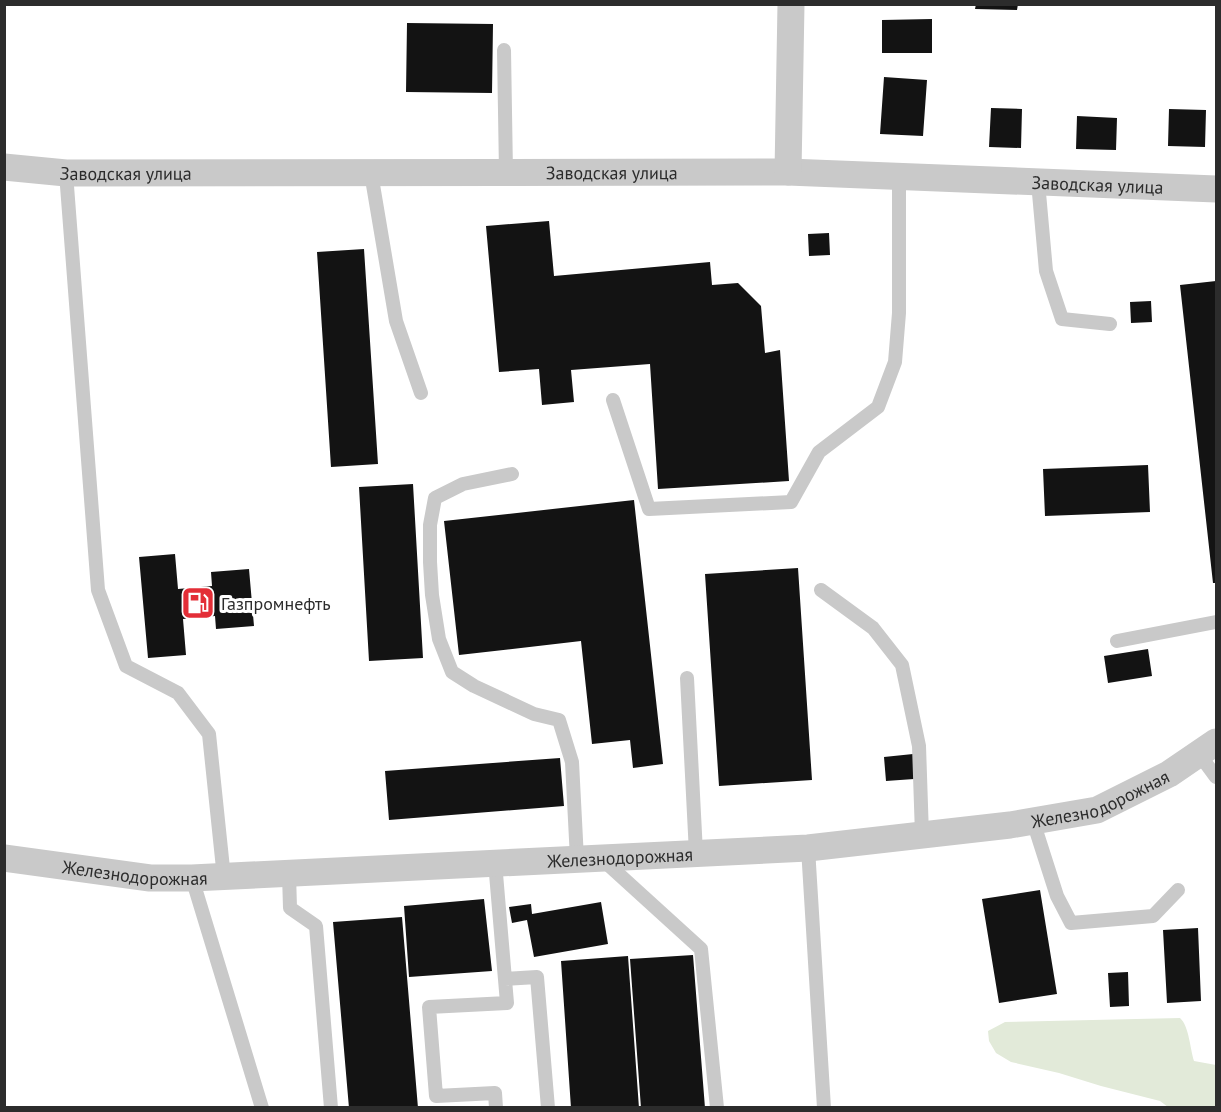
<svg xmlns="http://www.w3.org/2000/svg" width="1221" height="1112" viewBox="0 0 1221 1112" font-family="'PT Sans',sans-serif">
<rect width="100%" height="100%" fill="#fff"/>
<path fill="#e2ead9" d="M1180 1018C1189 1026 1190 1048 1194 1061L1216 1065V1107H1168L1160 1101 1101 1086 1059 1073 1011 1062 996 1053 989 1041 988 1031 1005 1022Z"/>
<path fill="#131313" d="M976 4H1018L1017 10 975 9Z
M932 19V53H882V20Z
M407 23 493 24 492 93 406 92Z
M884 77 927 80 923 136 880 134Z
M991 108 1022 109 1021 148 989 147Z
M1169 109 1206 110 1205 147 1168 146Z
M1077 116 1117 118 1116 150 1076 149Z
M549 221 554 276 710 262 712 285 738 283 761 306 765 353 780 350 789 481 658 489 650 364 571 370 574 402 542 405 539 369 499 372 486 226Z
M829 233 830 255 809 256 808 234Z
M364 249 378 464 331 467 317 252Z
M1216 281V583H1213L1180 285Z
M1151 301 1152 322 1131 323 1130 302Z
M1148 465 1150 512 1045 516 1043 469Z
M413 484 423 658 369 661 359 487Z
M634 500 663 764 633 768 630 740 592 744 581 641 459 655 444 521Z
M175 554 178 589 212 586 211 572 249 569 254 626 216 629 215 616 183 619 186 655 148 658 139 557Z
M798 568 812 780 719 786 705 574Z
M1148 649 1152 676 1108 683 1104 656Z
M913 754 914 779 886 781 884 757Z
M560 758 564 806 389 820 385 771Z
M1040 890 1057 994 999 1003 982 899Z
M484 899 492 971 409 977 404 906Z
M601 902 608 944 534 957 527 920 512 923 509 907 531 904 532 914Z
M402 917 418 1108H349L333 922Z
M1198 928 1201 1001 1167 1003 1163 930Z
M693 955 705 1108H641L630 959Z
M628 956 639 1108H571L561 961Z
M1128 972 1129 1006 1110 1007 1108 973Z"/>
<g fill="none" stroke-linecap="round" stroke-linejoin="round">
<path stroke="#c9c9c9" stroke-width="14" d="M504 50 506 173
M66 173 98 590 126 666 178 693 209 734 224 878
M371 173 396 321 421 393
M1038 182 1046 271 1062 319 1110 324
M613 400 649 509 791 502 819 452 878 407 895 362 899 313V177
M512 474 463 484 435 498 430 525V562L432 595 439 639 452 672 474 686 534 714 559 720 572 762 577 859
M821 590 873 628 902 665 919 746 922 835
M1117 641 1216 622
M687 678 696 853
M1199 754 1216 777
M1033 821 1057 896 1071 923 1153 916 1178 890
M808 848 824 1108
M602 859 701 949 717 1108
M495 862 507 1003 429 1007 436 1096 495 1093 496 1108
M289 874 290 908 316 926 331 1108
M192 878 262 1108
M505 979 537 977 548 1108"/>
<g stroke="#c9c9c9" stroke-width="27">
<path id="s1" d="M4 167 66 173 788 172 1216 189"/>
<path d="M788 172 791 4"/>
<path id="s2" d="M4 858 150 878H192L808 848 1010 825 1097 810 1169 774 1216 742"/>
</g>
</g>
<defs>
<symbol id="fuel-square" viewBox="-11 -11 22 22"><rect x="-9" y="-9" width="18" height="18" rx="4" fill="#e32e37" stroke="#fff"/><path d="M-5.5-6h7V0h2V4h1.3V-2.5L3-4.5l.8-.8L6-3V5H2.5V1h-1V6h-7ZM-4.2-4.7v3.2H.2V-4.7Z" fill="#fff"/></symbol>
</defs>
<g fill-rule="evenodd">
<use href="#fuel-square" x="179" y="584" width="38" height="38"/>
</g>
<g text-anchor="middle" dominant-baseline="central" stroke-width="6" stroke-linejoin="round" paint-order="stroke">
<g font-size="18" fill="#2c2c2c" stroke="#fff">
<text stroke="none"><textPath href="#s1" startOffset="122">Заводская улица</textPath></text>
<text stroke="none"><textPath href="#s1" startOffset="608">Заводская улица</textPath></text>
<text stroke="none"><textPath href="#s1" startOffset="1094">Заводская улица</textPath></text>
<text stroke="none"><textPath href="#s2" startOffset="1104">Железнодорожная</textPath></text>
<text stroke="none"><textPath href="#s2" startOffset="618">Железнодорожная</textPath></text>
<text stroke="none"><textPath href="#s2" startOffset="132">Железнодорожная</textPath></text>
</g>
<g font-size="18" fill="#2c2c2c" stroke="#fff" text-anchor="start">
<text x="221" y="603">Газпромнефть</text>
</g>
</g>
<rect width="1221" height="1112" fill="none" stroke="#2c2c2c" stroke-width="12"/>
</svg>
